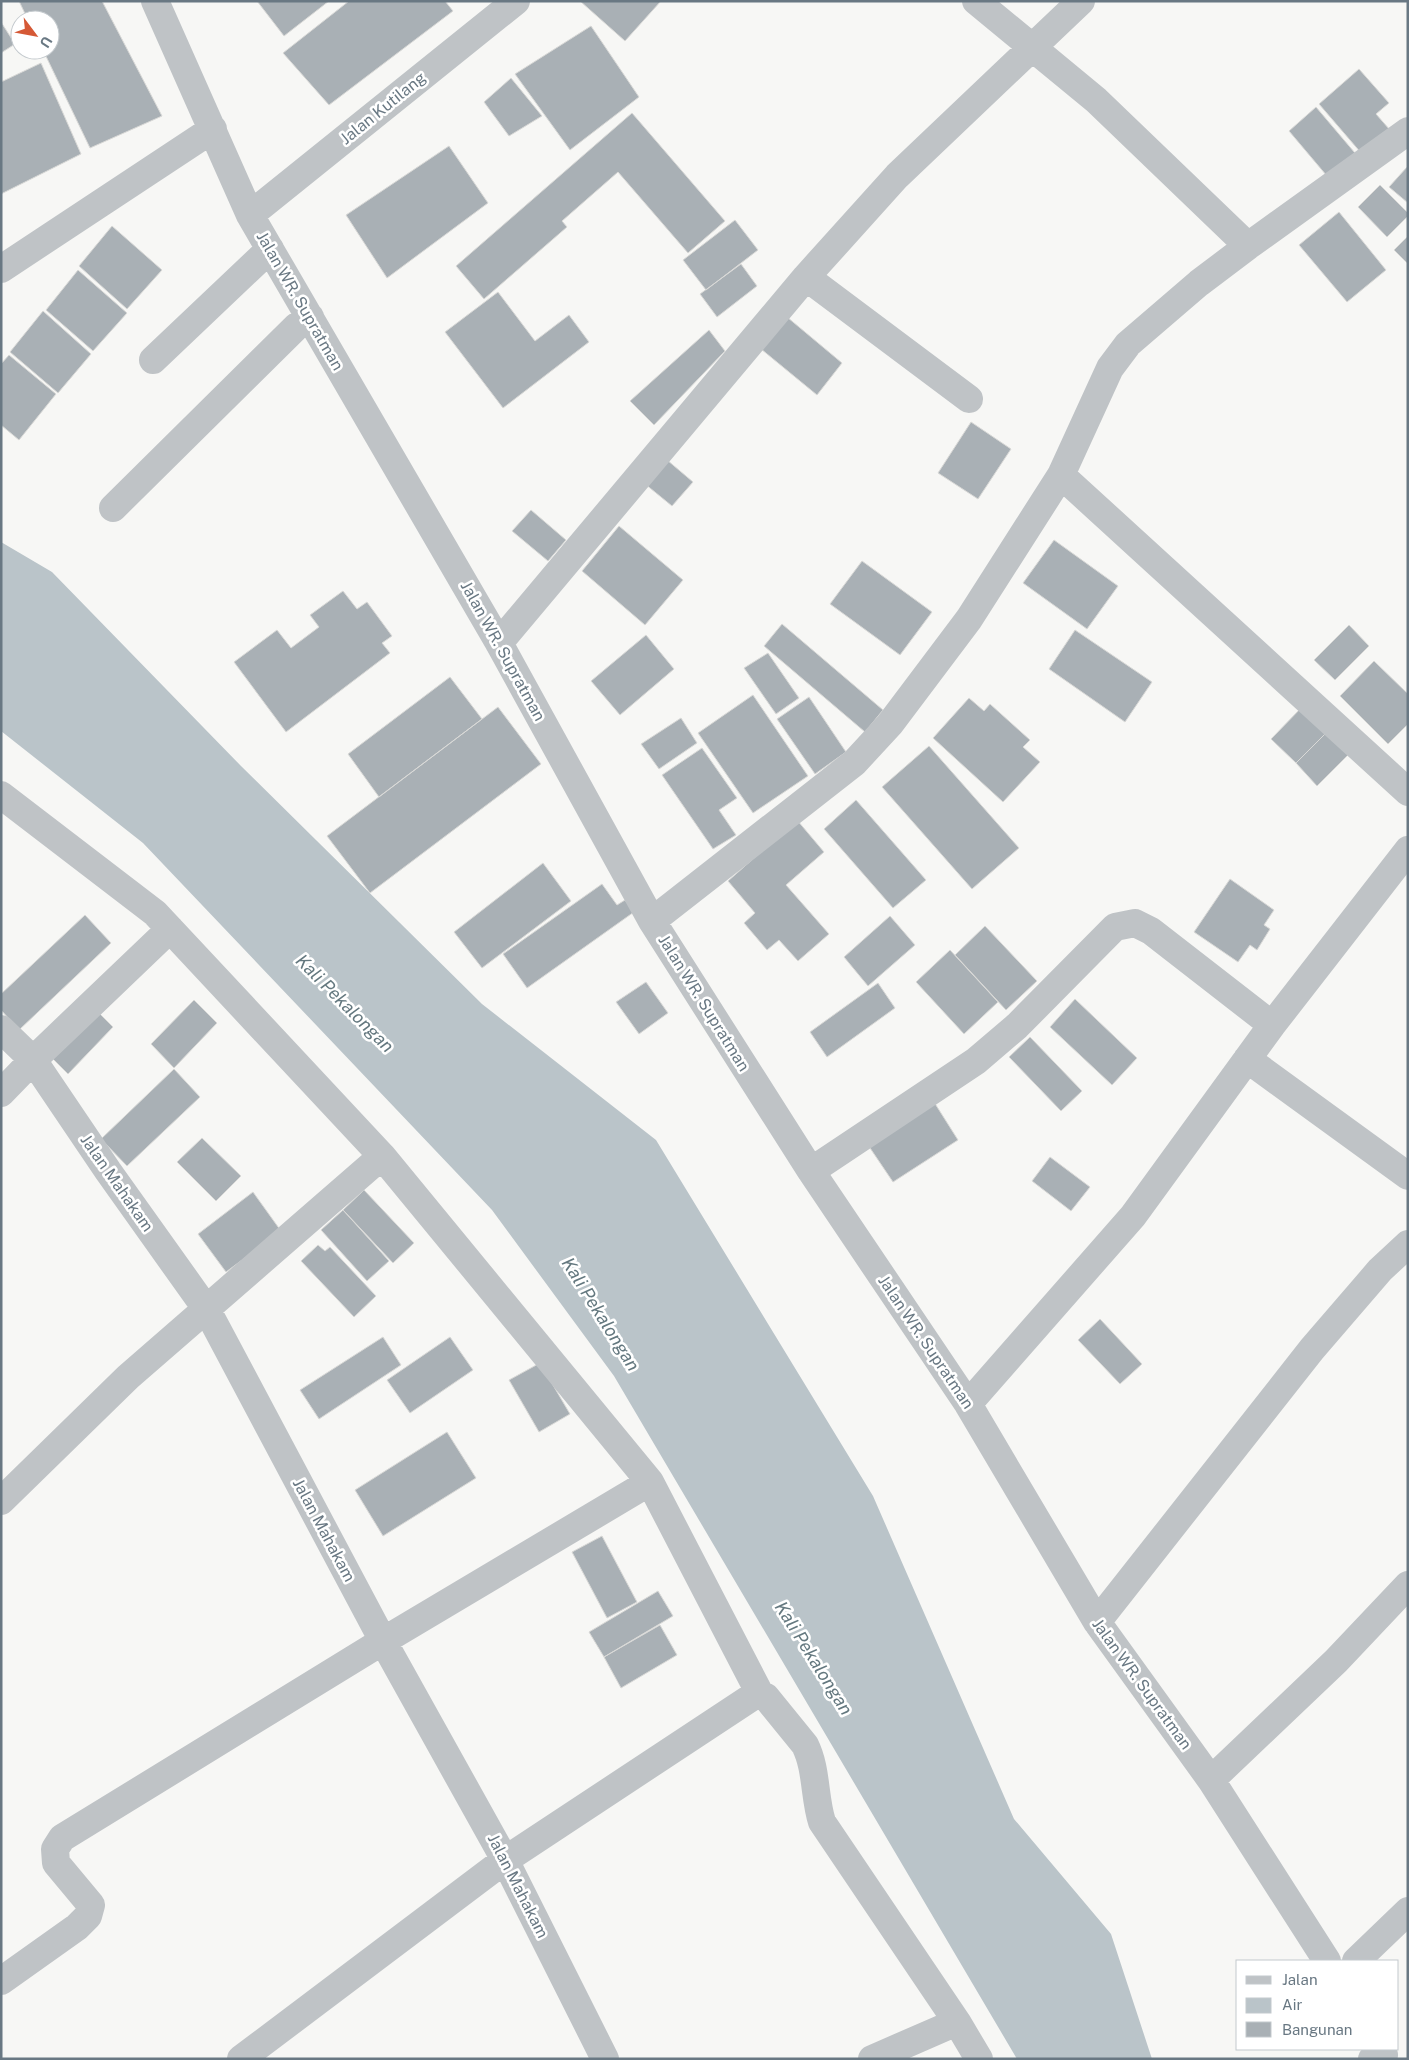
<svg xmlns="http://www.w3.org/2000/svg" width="1409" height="2060" viewBox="0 0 1409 2060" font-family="'Public Sans',sans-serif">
<rect width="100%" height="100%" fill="#f7f7f5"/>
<path fill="#bac4c9" d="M1 542 52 572 241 766 482 1004 656 1140 873 1496 1014 1819 1111 1934 1152 2059H1017L614 1376 492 1210 143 843 1 731Z"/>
<path fill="#a9b0b5" stroke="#d9d9d7" d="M19 1H102L162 116 90 148 43 50H50V20H28Z
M257 1H329L284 36Z
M349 1H445L453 11 329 105 283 53Z
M580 1H661L625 41Z
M1 22 15 44 1 53Z
M591 26 639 97 570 150 515 74Z
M41 63 81 154 1 194V82Z
M1359 69 1389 103 1376 114 1390 130 1362 154 1319 104Z
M511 78 542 116 509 136 484 102Z
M1316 107 1355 153 1327 176 1289 131Z
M632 113 725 221 688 253 618 172 562 221 567 227 484 299 456 266Z
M449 146 488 203 387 278 346 215Z
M1407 167H1408V203L1389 187Z
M1380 185 1408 213V216L1387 237 1358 207Z
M1339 212 1386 270 1347 302 1299 245Z
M735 220 758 250 706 290 683 260Z
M112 226 162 270 127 309 79 266Z
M1408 236V264L1394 250Z
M741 264 757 286 717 317 700 294Z
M78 270 127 313 93 351 46 310Z
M498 292 535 341 569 315 589 342 503 408 445 332Z
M43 311 91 354 58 393 10 352Z
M787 317 842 363 817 395 761 349Z
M709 330 725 351 654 425 630 401Z
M9 355 56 394 19 440 1 425V364Z
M971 422 1011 449 978 499 938 473Z
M660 454 693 482 672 506 639 479Z
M531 510 566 540 548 561 512 531Z
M619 526 683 580 645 625 582 571Z
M1054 540 1118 586 1087 629 1023 583Z
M862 561 932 612 900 655 830 604Z
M343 591 357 609 367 602 392 636 382 643 390 653 286 732 234 662 277 630 291 648 319 627 310 615Z
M782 624 883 710 865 732 764 646Z
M1349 625 1369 646 1335 680 1314 660Z
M1075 630 1152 682 1125 722 1049 669Z
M646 635 674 669 620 715 591 681Z
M768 653 799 698 776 714 744 668Z
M1374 661 1408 694V724L1388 744 1340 696Z
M450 677 482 719 379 797 348 754Z
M753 695 808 776 753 813 698 733Z
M809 697 846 752 815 774 777 719Z
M969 698 984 711 990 704 1030 740 1023 747 1040 762 1003 802 933 738Z
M1303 706 1328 731 1296 763 1271 739Z
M498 707 541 764 370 893 327 836Z
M681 718 697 743 659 769 641 744Z
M1328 731 1350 753 1317 786 1296 763Z
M929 746 1019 848 972 889 882 787Z
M702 748 737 798 719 810 736 835 713 849 662 775Z
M856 800 926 880 893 908 824 829Z
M797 820 824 852 786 885 829 934 798 961 779 940 767 950 744 923 755 913 728 881Z
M543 863 571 901 482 968 454 932Z
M1230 879 1274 910 1264 925 1270 929 1257 950 1250 945 1238 962 1194 932Z
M602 884 617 905 625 900 634 912 527 988 503 954Z
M85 915 111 943 19 1030 1 1010V994Z
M890 916 915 945 868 986 844 957Z
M985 926 1037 981 1006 1010 955 955Z
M950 950 998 1002 964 1034 916 982Z
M646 982 668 1013 639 1034 616 1002Z
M878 983 895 1008 827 1057 810 1032Z
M1075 999 1137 1058 1112 1085 1050 1027Z
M194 1000 217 1023 174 1068 151 1044Z
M94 1008 113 1027 68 1074 48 1054Z
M1030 1037 1082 1091 1061 1111 1009 1057Z
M174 1069 200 1097 127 1166 101 1139Z
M934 1102 958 1140 893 1182 868 1145Z
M202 1138 241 1176 216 1201 177 1162Z
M1050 1157 1090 1187 1071 1211 1032 1181Z
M364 1190 414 1243 393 1263 343 1210Z
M253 1192 281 1231 226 1272 198 1234Z
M343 1210 389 1261 367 1281 321 1230Z
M318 1245 325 1251 330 1247 376 1296 354 1317 301 1261Z
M1100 1319 1142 1364 1120 1384 1078 1340Z
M383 1337 401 1365 319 1419 300 1390Z
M450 1337 473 1370 410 1413 387 1380Z
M540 1363 570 1414 539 1432 509 1380Z
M447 1432 476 1478 383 1536 355 1490Z
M602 1536 637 1602 607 1618 572 1552Z
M658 1591 673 1616 604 1657 589 1632Z
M660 1625 677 1655 621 1688 604 1657Z"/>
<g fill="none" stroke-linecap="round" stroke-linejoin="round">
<path stroke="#bfc3c6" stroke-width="28" d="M155 1 250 215 499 643 652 921 811 1171 968 1404 1097 1622 1211 1780 1327 1961
M976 1 1096 100 1248 246
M250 215 516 1
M1 269 213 129
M806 277 969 399
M153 360 270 249
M1061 475 1408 792
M113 508 296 327 310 317
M499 643 806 277 897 176 1081 1
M1 795 155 913 382 1156 650 1482 760 1694
M652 921 854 763 890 724 969 619 1061 475 1110 368 1128 344 1199 283 1248 246 1408 131
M1 1029 33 1060 108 1171 207 1310 383 1641 505 1860 605 2059
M1247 1059 1408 1176
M1 1093 33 1060 170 929
M811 1171 976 1061 1017 1026 1115 927 1135 923 1151 931 1272 1025
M968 1404 1133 1216 1272 1025 1408 850
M1 1501 128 1377 382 1156
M1097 1622 1312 1349 1380 1270 1408 1244
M1211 1780 1336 1661 1408 1585
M1356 1961 1408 1911
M1 1981 77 1927 88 1916 91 1905 56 1863 55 1849 62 1838 383 1641 650 1482
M241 2059 505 1860 755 1695 760 1694 766 1697 805 1745C817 1769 814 1797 822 1822L957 2022 979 2059
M872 2059 957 2022
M1372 2059 1384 2055"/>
</g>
<g text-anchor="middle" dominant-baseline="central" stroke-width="5" stroke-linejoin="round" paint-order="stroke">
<g font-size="16" fill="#697883" stroke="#fff">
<text transform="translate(383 108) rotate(-39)">Jalan Kutilang</text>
<text transform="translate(300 301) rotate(60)">Jalan WR. Supratman</text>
<text transform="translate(503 651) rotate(61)">Jalan WR. Supratman</text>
<text transform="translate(704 1003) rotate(58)">Jalan WR. Supratman</text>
<text transform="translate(117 1183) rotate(55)">Jalan Mahakam</text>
<text transform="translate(926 1342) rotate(56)">Jalan WR. Supratman</text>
<text transform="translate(324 1530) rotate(62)">Jalan Mahakam</text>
<text transform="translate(1142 1684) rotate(54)">Jalan WR. Supratman</text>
<text transform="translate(518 1886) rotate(63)">Jalan Mahakam</text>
</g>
<g font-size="18" font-style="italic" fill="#64787f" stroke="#fff">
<text transform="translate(345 1003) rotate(45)">Kali Pekalongan</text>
<text transform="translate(601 1314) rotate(58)">Kali Pekalongan</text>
<text transform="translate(814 1658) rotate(58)">Kali Pekalongan</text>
</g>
</g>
<rect width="1409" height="2060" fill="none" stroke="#697883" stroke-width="5"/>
<rect x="1236" y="1960" width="162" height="90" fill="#ffffff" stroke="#c3c9cd"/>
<rect x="1246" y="1976" width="25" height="8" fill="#bfc3c6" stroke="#c3c9cd"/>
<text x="1282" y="1985" font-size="15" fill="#697883">Jalan</text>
<rect x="1246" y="1998" width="25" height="15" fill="#bac4c9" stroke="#c3c9cd"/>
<text x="1282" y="2010" font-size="15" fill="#697883">Air</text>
<rect x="1246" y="2022" width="25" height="15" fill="#a9b0b5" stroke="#c3c9cd"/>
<text x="1282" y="2035" font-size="15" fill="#697883">Bangunan</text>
<g transform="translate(35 35) rotate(122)"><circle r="24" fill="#ffffff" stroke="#c3c9cd"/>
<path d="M0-4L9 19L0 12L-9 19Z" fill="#d55936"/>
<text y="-8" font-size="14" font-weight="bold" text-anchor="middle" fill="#697883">U</text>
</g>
</svg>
